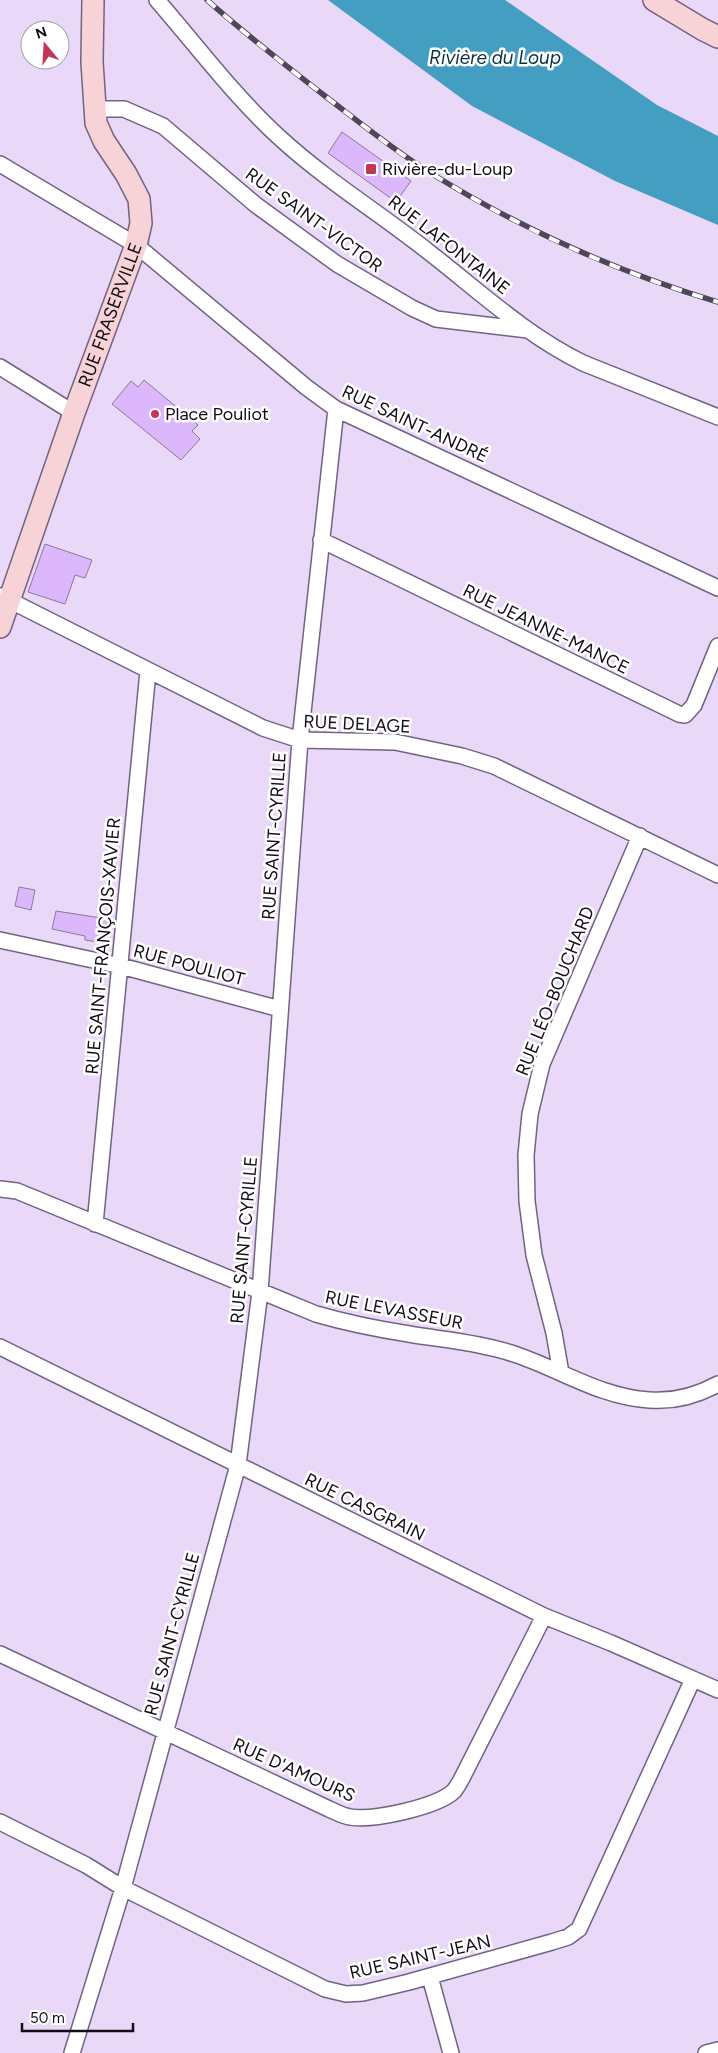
<svg xmlns="http://www.w3.org/2000/svg" width="718" height="2053" viewBox="0 0 718 2053" font-family="Figtree,sans-serif">
<rect width="100%" height="100%" fill="#ead8f9"/>
<path fill="#449ec2" d="M328 0H505L657 105 718 136V225L615 181 472 106Z"/>
<path fill="#dcb7fb" stroke="#8a7a98" d="M342 132 411 181 396 202 328 153Z
M144 380 198 425 192 431 200 439 181 460 112 404 131 381 138 387Z
M45 544 92 560 85 578 75 575 65 604 28 592Z
M19 887 35 890 31 910 15 906Z
M56 911 108 919 104 943 85 940V936L52 929Z"/>
<g fill="none" stroke-linecap="round" stroke-linejoin="round">
<defs>
<path id="minor" d="M157 0C197 46 235 97 280 138 327 181 381 214 430 253 480 292 526 335 583 363L718 417
M94 109H124L163 126 256 205 337 264 412 308 436 319 528 330
M0 164 136 245 306 387 336 409 718 588
M0 367 74 413
M321 540 679 714 685 715 694 705 718 646
M1 596 263 728 300 740 395 742 462 756 494 766 718 875
M0 940 121 966 280 1009
M0 1189 17 1191 316 1314C347 1323 377 1329 409 1334 444 1340 483 1343 517 1355 561 1370 601 1397 649 1400 674 1402 696 1396 718 1384
M95 1224 148 671
M0 1347 544 1616 611 1643 718 1690
M561 1373 554 1333 534 1255 527 1201 526 1155 530 1114 542 1064 640 836
M0 1654 329 1809C336 1812 343 1816 350 1817 373 1821 437 1807 454 1791 457 1787 460 1782 462 1778L544 1616
M0 1822 86 1865 123 1888 325 1989 346 1994 363 1993 409 1982 552 1942 568 1937 579 1929 693 1679
M430 1977 451 2053
M72 2053 123 1888 238 1465 260 1292 300 740 336 409
M706 2053 718 2050"/>
<g id="secondary">
<path d="M654 0 702 29 718 37"/>
<path id="s1" d="M0 627 74 413 136 245 141 223 139 199 126 174 104 141 96 123 92 62 93 0"/>
</g>
</defs>
<use href="#minor" stroke="#726380" stroke-width="18"/>
<use href="#secondary" stroke="#726380" stroke-width="24"/>
<use href="#minor" stroke="#fff" stroke-width="15"/>
<use href="#secondary" stroke="#f7d3d7" stroke-width="21"/>
<defs>
<path id="rail" d="M207 0C245 34 285 65 325 96 359 122 392 149 429 172 521 229 614 271 718 302"/>
</defs>
<use href="#rail" stroke="#504658" stroke-width="5.5"/>
<use href="#rail" stroke="#fff" stroke-width="4" stroke-dasharray="11" stroke-linecap="butt"/>
</g>
<g fill="#c4355c" stroke="#fff" stroke-width="2">
<rect x="365" y="163" width="12" height="12" rx="2.5"/>
<circle cx="155" cy="414" r="5"/>
</g>
<g text-anchor="middle" dominant-baseline="central" stroke-width="5" stroke-linejoin="round" paint-order="stroke">
<g font-size="18" fill="#120c17" stroke="#fff" text-anchor="start">
<text x="382" y="169">Rivière-du-Loup</text>
<text x="165" y="414">Place Pouliot</text>
</g>
<g font-size="18" fill="#120c17" stroke="#fff">
<text transform="translate(314 220) rotate(36)">RUE SAINT-VICTOR</text>
<text transform="translate(449 245) rotate(38)">RUE LAFONTAINE</text>
<text stroke="none"><textPath href="#s1" startOffset="331">RUE FRASERVILLE</textPath></text>
<text transform="translate(415 424) rotate(25)">RUE SAINT-ANDRÉ</text>
<text transform="translate(546 629) rotate(26)">RUE JEANNE-MANCE</text>
<text transform="translate(357 724) rotate(3)">RUE DELAGE</text>
<text transform="translate(274 836) rotate(-86)">RUE SAINT-CYRILLE</text>
<text transform="translate(103 946) rotate(-85)">RUE SAINT-FRANÇOIS-XAVIER</text>
<text transform="translate(189 965) rotate(15)">RUE POULIOT</text>
<text transform="translate(555 991) rotate(-68)">RUE LÉO-BOUCHARD</text>
<text transform="translate(244 1240) rotate(-85)">RUE SAINT-CYRILLE</text>
<text transform="translate(394 1310) rotate(11)">RUE LEVASSEUR</text>
<text transform="translate(365 1507) rotate(26)">RUE CASGRAIN</text>
<text transform="translate(172 1634) rotate(-75)">RUE SAINT-CYRILLE</text>
<text transform="translate(294 1770) rotate(24)">RUE D'AMOURS</text>
<text transform="translate(420 1957) rotate(-13)">RUE SAINT-JEAN</text>
</g>
<g font-size="19" font-style="italic" fill="#083242" stroke="#fff">
<text x="495" y="57">Rivière du Loup</text>
</g>
</g>
<g transform="translate(45 45) rotate(342)"><circle r="24" fill="#ffffff" stroke="#a09ea2"/>
<path d="M0-4L9 19L0 12L-9 19Z" fill="#c4355c"/>
<text y="-8" font-size="14" font-weight="bold" text-anchor="middle" fill="#120c17">N</text>
</g>
<path d="M22 2023v8h111v-8" fill="none" stroke="#120c17" stroke-width="2.5"/>
<text x="30" y="2023" font-size="15" fill="#120c17" stroke="#ffffff" stroke-width="4" paint-order="stroke">50 m</text>
</svg>
